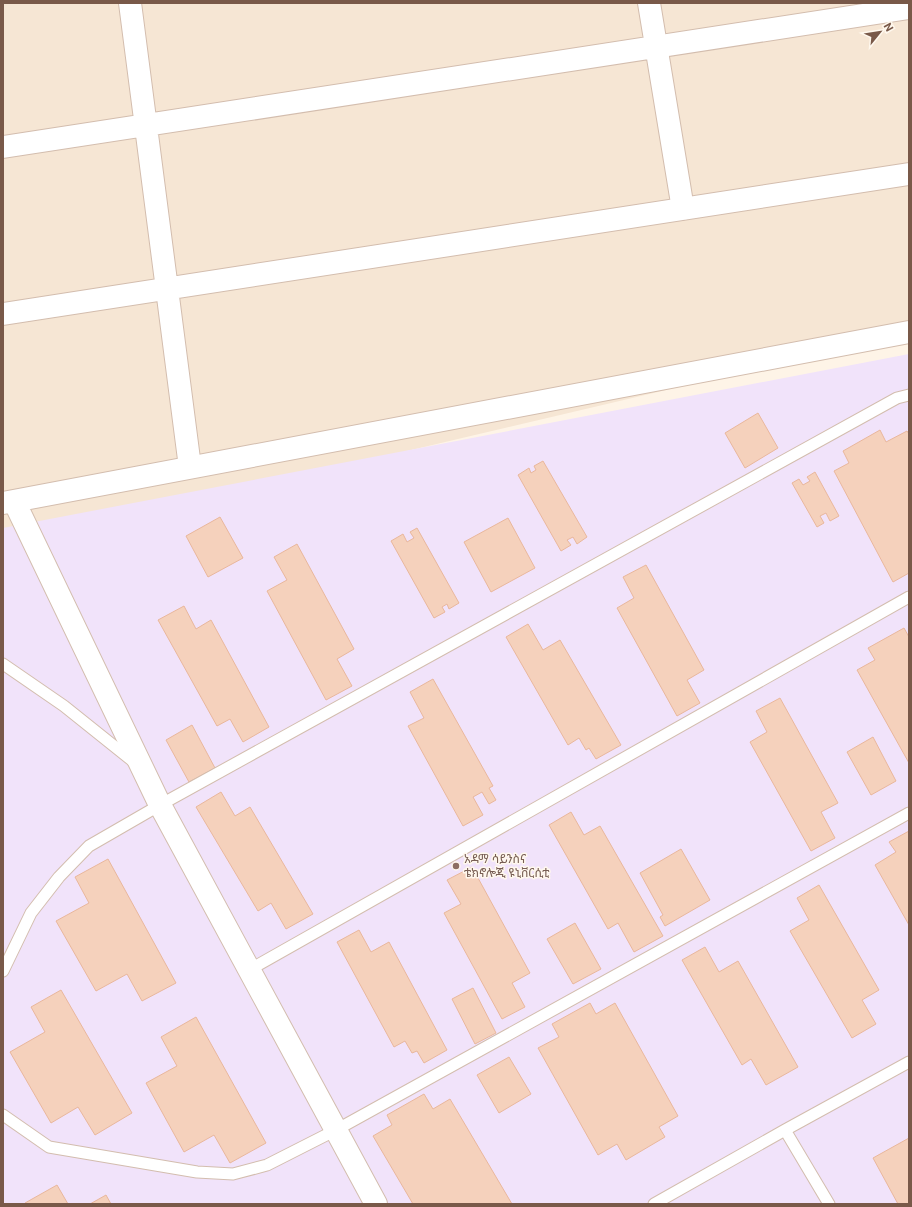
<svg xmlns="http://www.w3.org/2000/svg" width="912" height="1207" viewBox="0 0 912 1207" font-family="Roboto,'Noto Sans Ethiopic',sans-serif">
<rect width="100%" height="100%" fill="#fef4e7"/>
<path fill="#f6e6d4" d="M3 3H909V333L3 546Z"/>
<path fill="#f1e3fa" d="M909 354V1204H3V528Z"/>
<path fill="#f5d1bc" stroke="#e9b79c" d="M758 413 778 448 745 468 725 433Z
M880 430 886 442 907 431 909 434V573L893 582 834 471 849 463 843 451Z
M543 461 587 537 577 544 573 537 567 540 571 545 561 551 518 475 529 468 531 473 536 470 534 466Z
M815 472 839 516 830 521 826 513 820 516 824 523 817 527 792 483 799 479 803 485 810 481 807 477Z
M220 517 243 558 208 577 186 536Z
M508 518 535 568 491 592 464 542Z
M417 528 459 603 449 609 447 604 442 607 445 612 434 618 391 541 403 534 407 542 414 538 410 532Z
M297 544 354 649 337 659 352 686 326 700 267 591 287 580 274 557Z
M646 565 704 670 687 680 700 703 677 716 617 608 634 598 623 577Z
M184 606 196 629 211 620 269 727 243 742 230 719 217 726 158 620Z
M528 624 543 650 560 640 621 745 596 759 589 748 586 750 579 738 568 745 506 637Z
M904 628 909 637V763L857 670 875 660 868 648Z
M433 679 493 786 489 788 496 800 489 804 482 792 473 797 483 815 463 826 408 726 424 718 410 692Z
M780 698 838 803 821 812 835 838 811 851 750 742 767 732 756 711Z
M192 725 215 768 189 782 166 740Z
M873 737 896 781 871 795 847 752Z
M221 792 235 816 250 807 313 914 286 929 271 903 258 911 196 807Z
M571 812 584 835 600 826 663 936 634 952 618 923 608 929 549 825Z
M909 831V925L875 865 896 852 889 842Z
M681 849 710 900 665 926 660 917 663 915 640 873Z
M108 859 176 983 142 1001 127 974 96 991 56 921 89 903 75 877Z
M472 867 530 973 512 983 525 1007 502 1019 444 913 461 904 447 880Z
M819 885 879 990 862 1000 876 1024 852 1038 790 931 809 920 797 898Z
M575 923 601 969 573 984 547 939Z
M359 930 371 952 389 942 447 1050 424 1063 417 1051 412 1053 405 1041 394 1047 337 942Z
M705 947 719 972 738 961 798 1067 766 1085 751 1059 742 1065 682 960Z
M473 988 496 1033 475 1044 452 999Z
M61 990 132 1113 95 1135 78 1107 51 1123 10 1052 45 1032 31 1007Z
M590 1003 596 1014 615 1003 678 1116 659 1127 665 1137 626 1160 617 1144 598 1155 538 1048 559 1037 552 1024Z
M196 1017 266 1143 230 1163 214 1135 184 1152 146 1083 177 1066 161 1037Z
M509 1057 531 1094 499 1113 477 1075Z
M424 1094 433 1109 450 1099 512 1204H413L373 1136 392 1125 387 1115Z
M909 1138V1204H898L873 1158Z
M57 1185 68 1204H26L25 1203Z
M106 1195 111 1204H90Z"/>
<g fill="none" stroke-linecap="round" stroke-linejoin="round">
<defs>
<path id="service" d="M3 664 64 706 134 762
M249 970 909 597
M3 971 31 913 59 877 89 846 160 805 897 398 909 395
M3 1115 49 1147 197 1172 233 1174 267 1165 336 1130 909 813
M785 1130 829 1204
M654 1204 785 1130 909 1062"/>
<path id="minor" d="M130 3 190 467
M649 3 683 209
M3 147 909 8
M3 314 909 174"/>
<path id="tertiary" d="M14 501 160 805 376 1204
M3 503 909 332"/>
</defs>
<use href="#service" stroke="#d3bdae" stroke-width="13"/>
<use href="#minor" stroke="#d3bdae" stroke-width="24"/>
<use href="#tertiary" stroke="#d3bdae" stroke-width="24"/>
<use href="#service" stroke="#fff" stroke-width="11"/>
<use href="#minor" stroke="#fff" stroke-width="22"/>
<use href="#tertiary" stroke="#fff" stroke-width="22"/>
</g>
<circle fill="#8d6e63" stroke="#fff8ee" stroke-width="1.5" cx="456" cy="866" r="4"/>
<g text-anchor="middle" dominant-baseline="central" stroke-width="3" stroke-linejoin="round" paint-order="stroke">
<g font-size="12" fill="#785e54" stroke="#fff8ee" text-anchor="start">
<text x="464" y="859">አዳማ ሳይንስና<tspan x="464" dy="14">ቴክኖሎጂ ዩኒቨርሲቲ</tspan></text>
</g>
</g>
<rect width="912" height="1207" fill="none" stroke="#795949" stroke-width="8"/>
<g transform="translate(880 32) rotate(60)" stroke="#fff8ee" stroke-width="3" paint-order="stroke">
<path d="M0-3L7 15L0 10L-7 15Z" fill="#795949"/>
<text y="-6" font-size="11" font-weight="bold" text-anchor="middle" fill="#795949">N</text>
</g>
</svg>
